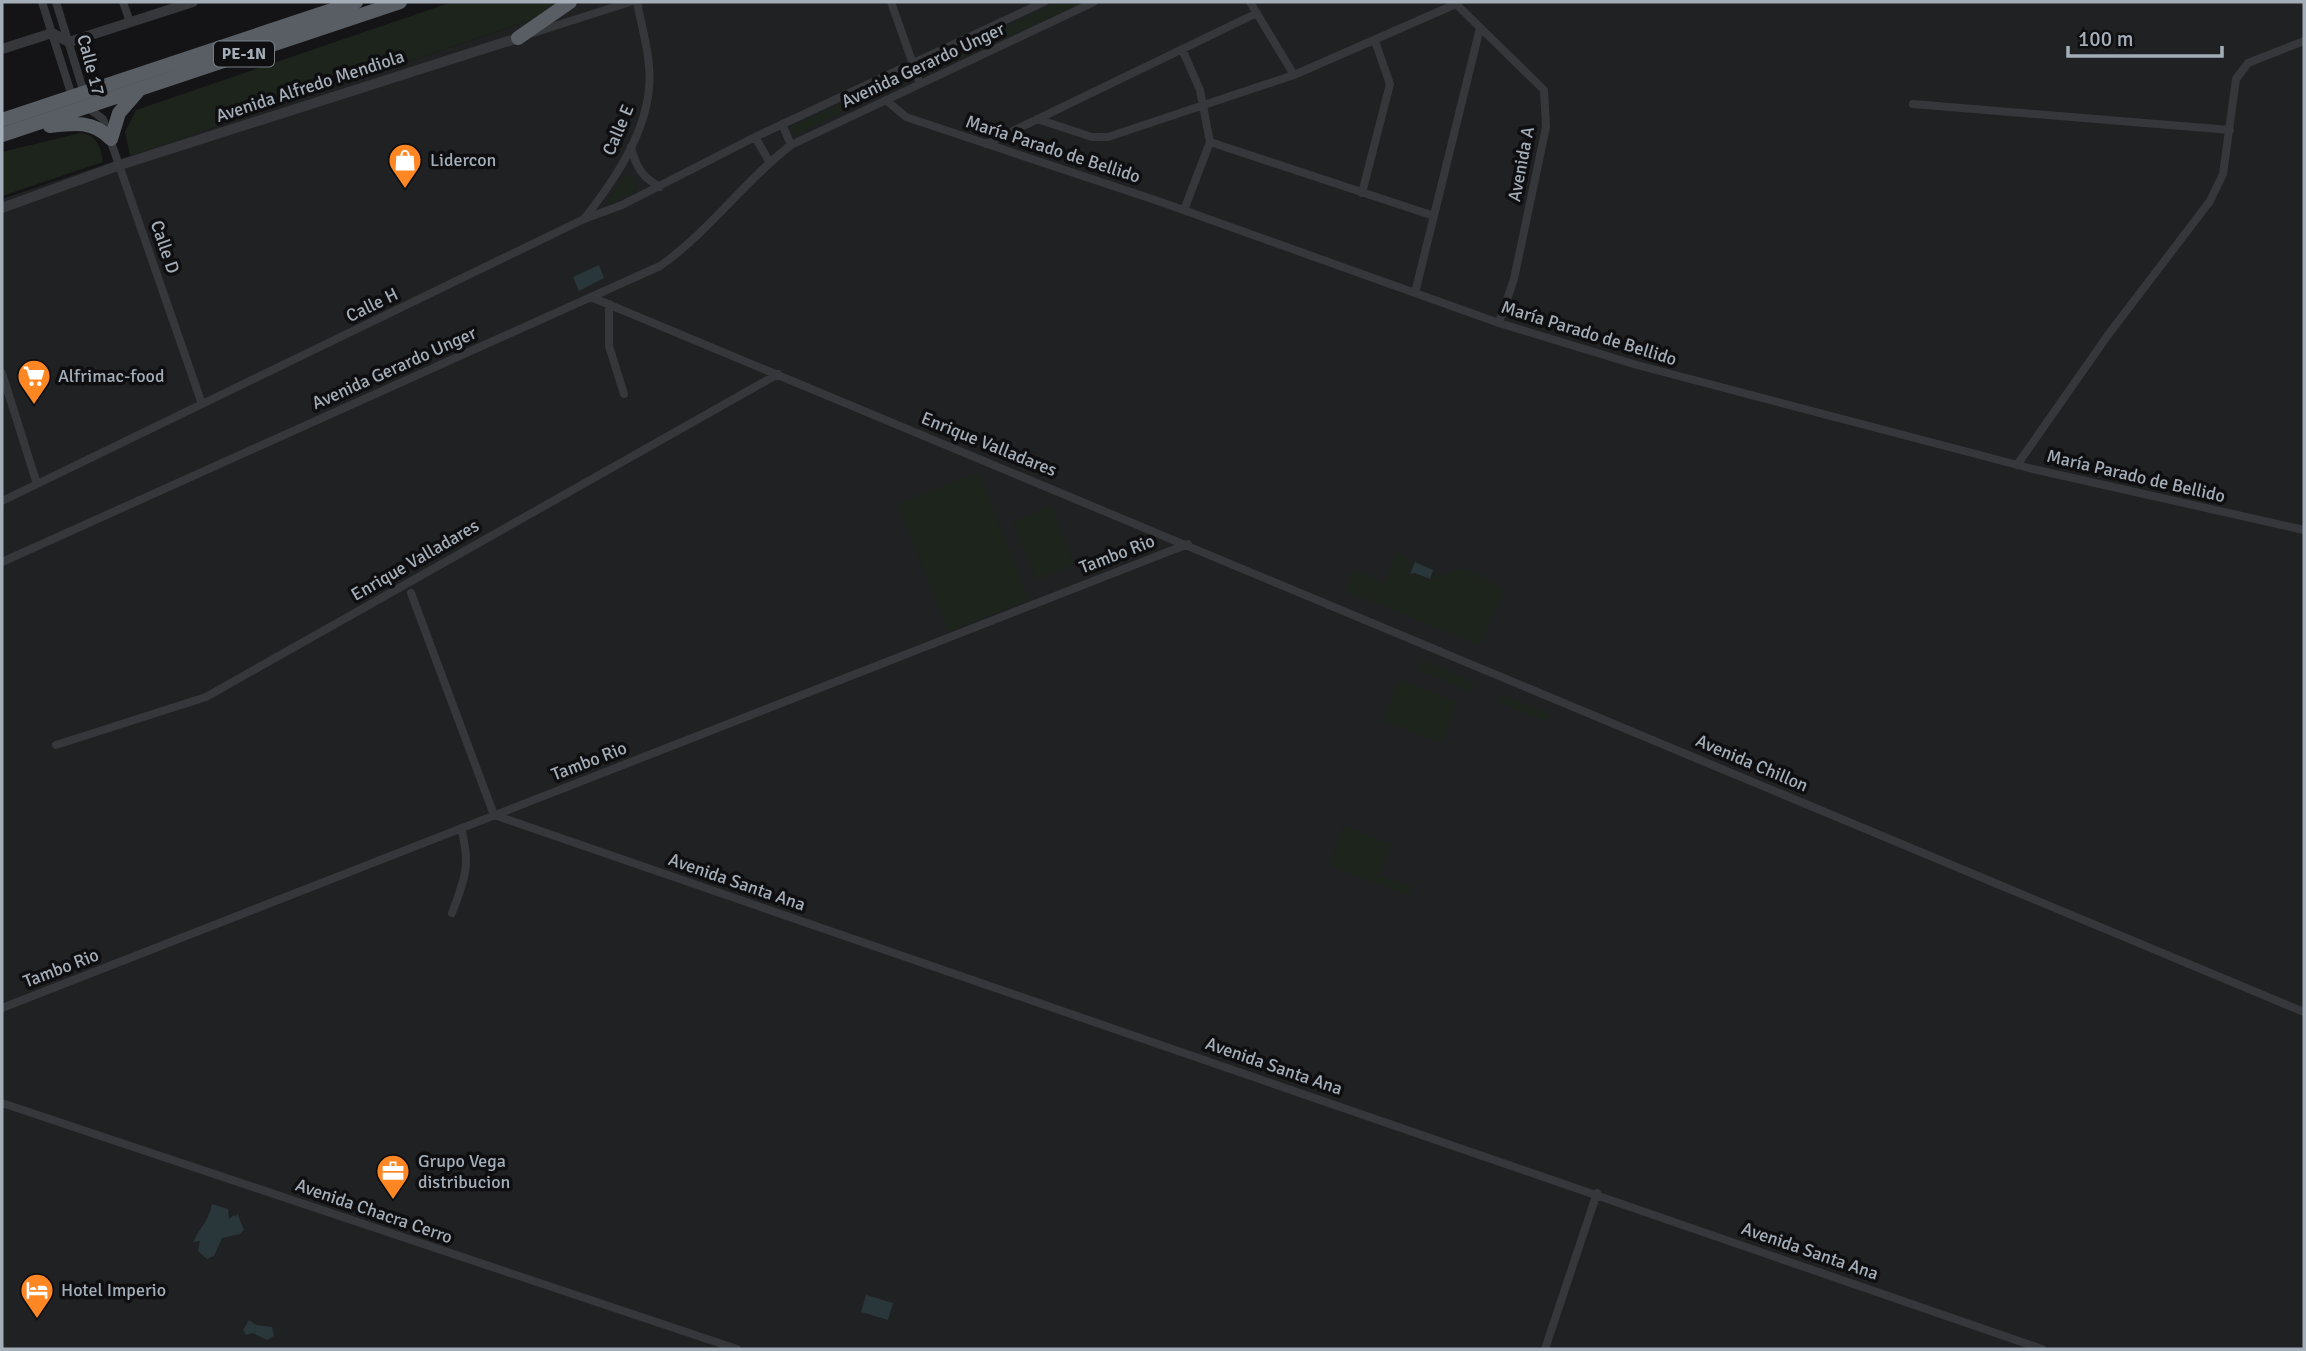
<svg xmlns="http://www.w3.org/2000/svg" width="2306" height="1351" viewBox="0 0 2306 1351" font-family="Signika,sans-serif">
<rect width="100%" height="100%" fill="#141416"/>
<path fill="#202123" d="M585 2H2304V1349H2V199Z"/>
<path fill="#1c241c" d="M452 2H563L549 14 130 156 125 132 136 110Z
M1058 2H1084L921 77 917 68Z
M901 74 904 82 794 136 790 128Z
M80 133C97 134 101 148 103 162L2 196V152Z
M626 174 632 177 637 190 602 208Z
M978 472 1029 600 949 632 898 504Z
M1050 506 1074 564 1037 580 1013 522Z
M1397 552 1410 559 1408 575 1413 578 1415 575 1430 581 1434 574 1445 576C1462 559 1487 581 1504 590L1479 645 1346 591 1354 569 1384 584Z
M1422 660 1474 682 1470 692 1418 670Z
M1399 679 1456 701 1441 743 1384 721Z
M1501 694 1550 714 1547 722 1498 702Z
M1344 826 1391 844 1379 876 1412 887 1409 896 1330 866Z"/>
<path fill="#29373b" d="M599 265 604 278 579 291 573 277Z
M1415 562 1433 570 1430 579 1415 573 1410 574Z
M212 1204 228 1209 229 1219 234 1215 236 1217 237 1213 244 1230 240 1234 222 1238 214 1256 207 1259 198 1251 200 1241 193 1242C200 1227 209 1221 212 1204Z
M866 1295 893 1303 888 1320 861 1312Z
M249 1320 256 1325 272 1327 274 1336 267 1340 253 1333 246 1335 243 1330Z"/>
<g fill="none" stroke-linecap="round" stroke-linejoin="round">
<path stroke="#35373b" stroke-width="8" d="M42 2 72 96 103 119 202 404
M56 2 85 96
M123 2 130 22
M891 2 920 84
M1250 2 1294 75
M1454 2 1544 90 1546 127 1514 279 1499 323
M533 33 630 2
M1182 49 1200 90 1210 142 1184 210
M886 100 906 117 1158 201 1499 323 1637 365 2033 469 2304 530
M1913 104 2230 130
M1037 119 1092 137H1108L1294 75 1456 4
M782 124 791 145
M755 137 769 161
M1210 142 1434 216
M986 144 1257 13
M631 147C636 167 642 177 660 187
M1362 193 1390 84 1375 41
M584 219C613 182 645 136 649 88 652 60 642 29 637 2
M1415 293 1480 28
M591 297 2304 1012
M609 304V346L624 394
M2 373 37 484
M2017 465 2108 335 2210 201 2223 174 2236 79 2248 63 2304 41
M2 501 584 219 622 205 755 137 1044 2
M2 562 660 266C709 232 744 181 791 145L1094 2
M411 593 494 815 2042 1349
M56 745 206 697 778 374
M452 913C465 879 471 864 461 828
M2 1008 1188 544
M2 1103 737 1349
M1545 1349 1597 1193"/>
<path stroke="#35373b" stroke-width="10" d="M2 49 52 33 69 42 193 2
M2 208 120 165 518 38"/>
<path stroke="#585e64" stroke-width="14" d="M518 38 570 2
M2 120 356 2
M50 126C73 123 93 120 111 139
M2 135 400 2
M111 139 119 113 139 90"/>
</g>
<defs>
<symbol id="shop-pin" viewBox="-11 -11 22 30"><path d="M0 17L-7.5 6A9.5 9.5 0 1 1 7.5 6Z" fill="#ff8723" stroke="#0f0f11"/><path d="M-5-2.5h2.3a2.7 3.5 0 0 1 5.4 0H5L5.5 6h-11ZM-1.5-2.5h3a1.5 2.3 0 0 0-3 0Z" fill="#fff"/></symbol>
<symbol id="supermarket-pin" viewBox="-11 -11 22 30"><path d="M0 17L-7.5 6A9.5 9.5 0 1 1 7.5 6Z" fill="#ff8723" stroke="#0f0f11"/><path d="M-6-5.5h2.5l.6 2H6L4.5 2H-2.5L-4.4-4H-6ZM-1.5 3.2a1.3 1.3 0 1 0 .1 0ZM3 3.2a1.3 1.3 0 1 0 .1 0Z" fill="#fff"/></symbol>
<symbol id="office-pin" viewBox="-11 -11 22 30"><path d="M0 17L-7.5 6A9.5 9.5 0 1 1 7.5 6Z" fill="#ff8723" stroke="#0f0f11"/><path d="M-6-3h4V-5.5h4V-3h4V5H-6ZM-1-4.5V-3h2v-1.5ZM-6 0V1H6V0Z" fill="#fff"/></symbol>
<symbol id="hotel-pin" viewBox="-11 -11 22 30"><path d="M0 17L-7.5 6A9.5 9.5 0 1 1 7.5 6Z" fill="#ff8723" stroke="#0f0f11"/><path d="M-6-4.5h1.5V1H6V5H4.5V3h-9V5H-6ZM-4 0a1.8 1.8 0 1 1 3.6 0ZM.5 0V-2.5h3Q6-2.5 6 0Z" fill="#fff"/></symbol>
</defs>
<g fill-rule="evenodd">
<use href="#shop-pin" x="386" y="141" width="38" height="52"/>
<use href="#supermarket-pin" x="15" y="357" width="38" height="52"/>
<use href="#office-pin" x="374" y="1152" width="38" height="52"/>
<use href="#hotel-pin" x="18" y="1271" width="38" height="52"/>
</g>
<g text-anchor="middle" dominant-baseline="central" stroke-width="7" stroke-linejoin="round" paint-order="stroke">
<rect fill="#0f0f11" stroke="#777e86" stroke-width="2" x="214" y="41.5" width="60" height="25" rx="5"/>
<g font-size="16" font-weight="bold" fill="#a4aeb8">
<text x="244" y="54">PE-1N</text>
</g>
<g font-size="18" fill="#a4aeb8" stroke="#0f0f11">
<text transform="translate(91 65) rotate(75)">Calle 17</text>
<text transform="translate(923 65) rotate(-25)">Avenida Gerardo Unger</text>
<text transform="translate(310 86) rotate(-18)">Avenida Alfredo Mendiola</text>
<text transform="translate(618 130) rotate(-67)">Calle E</text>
<text transform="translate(1053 149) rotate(18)">María Parado de Bellido</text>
<text transform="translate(1521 164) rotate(-79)">Avenida A</text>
<text transform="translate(165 247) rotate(71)">Calle D</text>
<text transform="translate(372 305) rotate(-26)">Calle H</text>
<text transform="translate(1589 333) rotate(17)">María Parado de Bellido</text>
<text transform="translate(394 368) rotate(-24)">Avenida Gerardo Unger</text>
<text transform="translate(989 444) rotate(22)">Enrique Valladares</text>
<text transform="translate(2136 476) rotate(13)">María Parado de Bellido</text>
<text transform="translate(1117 554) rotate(-21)">Tambo Rio</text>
<text transform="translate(415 560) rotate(-30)">Enrique Valladares</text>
<text transform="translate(589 761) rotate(-21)">Tambo Rio</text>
<text transform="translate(1752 763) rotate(23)">Avenida Chillon</text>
<text transform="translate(737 882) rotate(19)">Avenida Santa Ana</text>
<text transform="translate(61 968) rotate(-21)">Tambo Rio</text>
<text transform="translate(1274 1066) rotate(19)">Avenida Santa Ana</text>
<text transform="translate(374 1211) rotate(19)">Avenida Chacra Cerro</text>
<text transform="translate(1810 1251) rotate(19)">Avenida Santa Ana</text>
</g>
<g font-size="18" fill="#a4aeb8" stroke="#0f0f11" text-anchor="start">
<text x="430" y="160">Lidercon</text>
<text x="58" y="376">Alfrimac-food</text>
<text x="418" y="1161">Grupo Vega<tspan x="418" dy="21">distribucion</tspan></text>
<text x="61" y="1290">Hotel Imperio</text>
</g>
</g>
<rect width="2306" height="1351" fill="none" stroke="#a4aeb8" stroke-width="7"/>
<path d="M2068 46v10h154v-10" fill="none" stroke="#a4aeb8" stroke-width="3.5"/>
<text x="2078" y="46" font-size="21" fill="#a4aeb8" stroke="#0f0f11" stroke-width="5" paint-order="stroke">100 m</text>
</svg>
